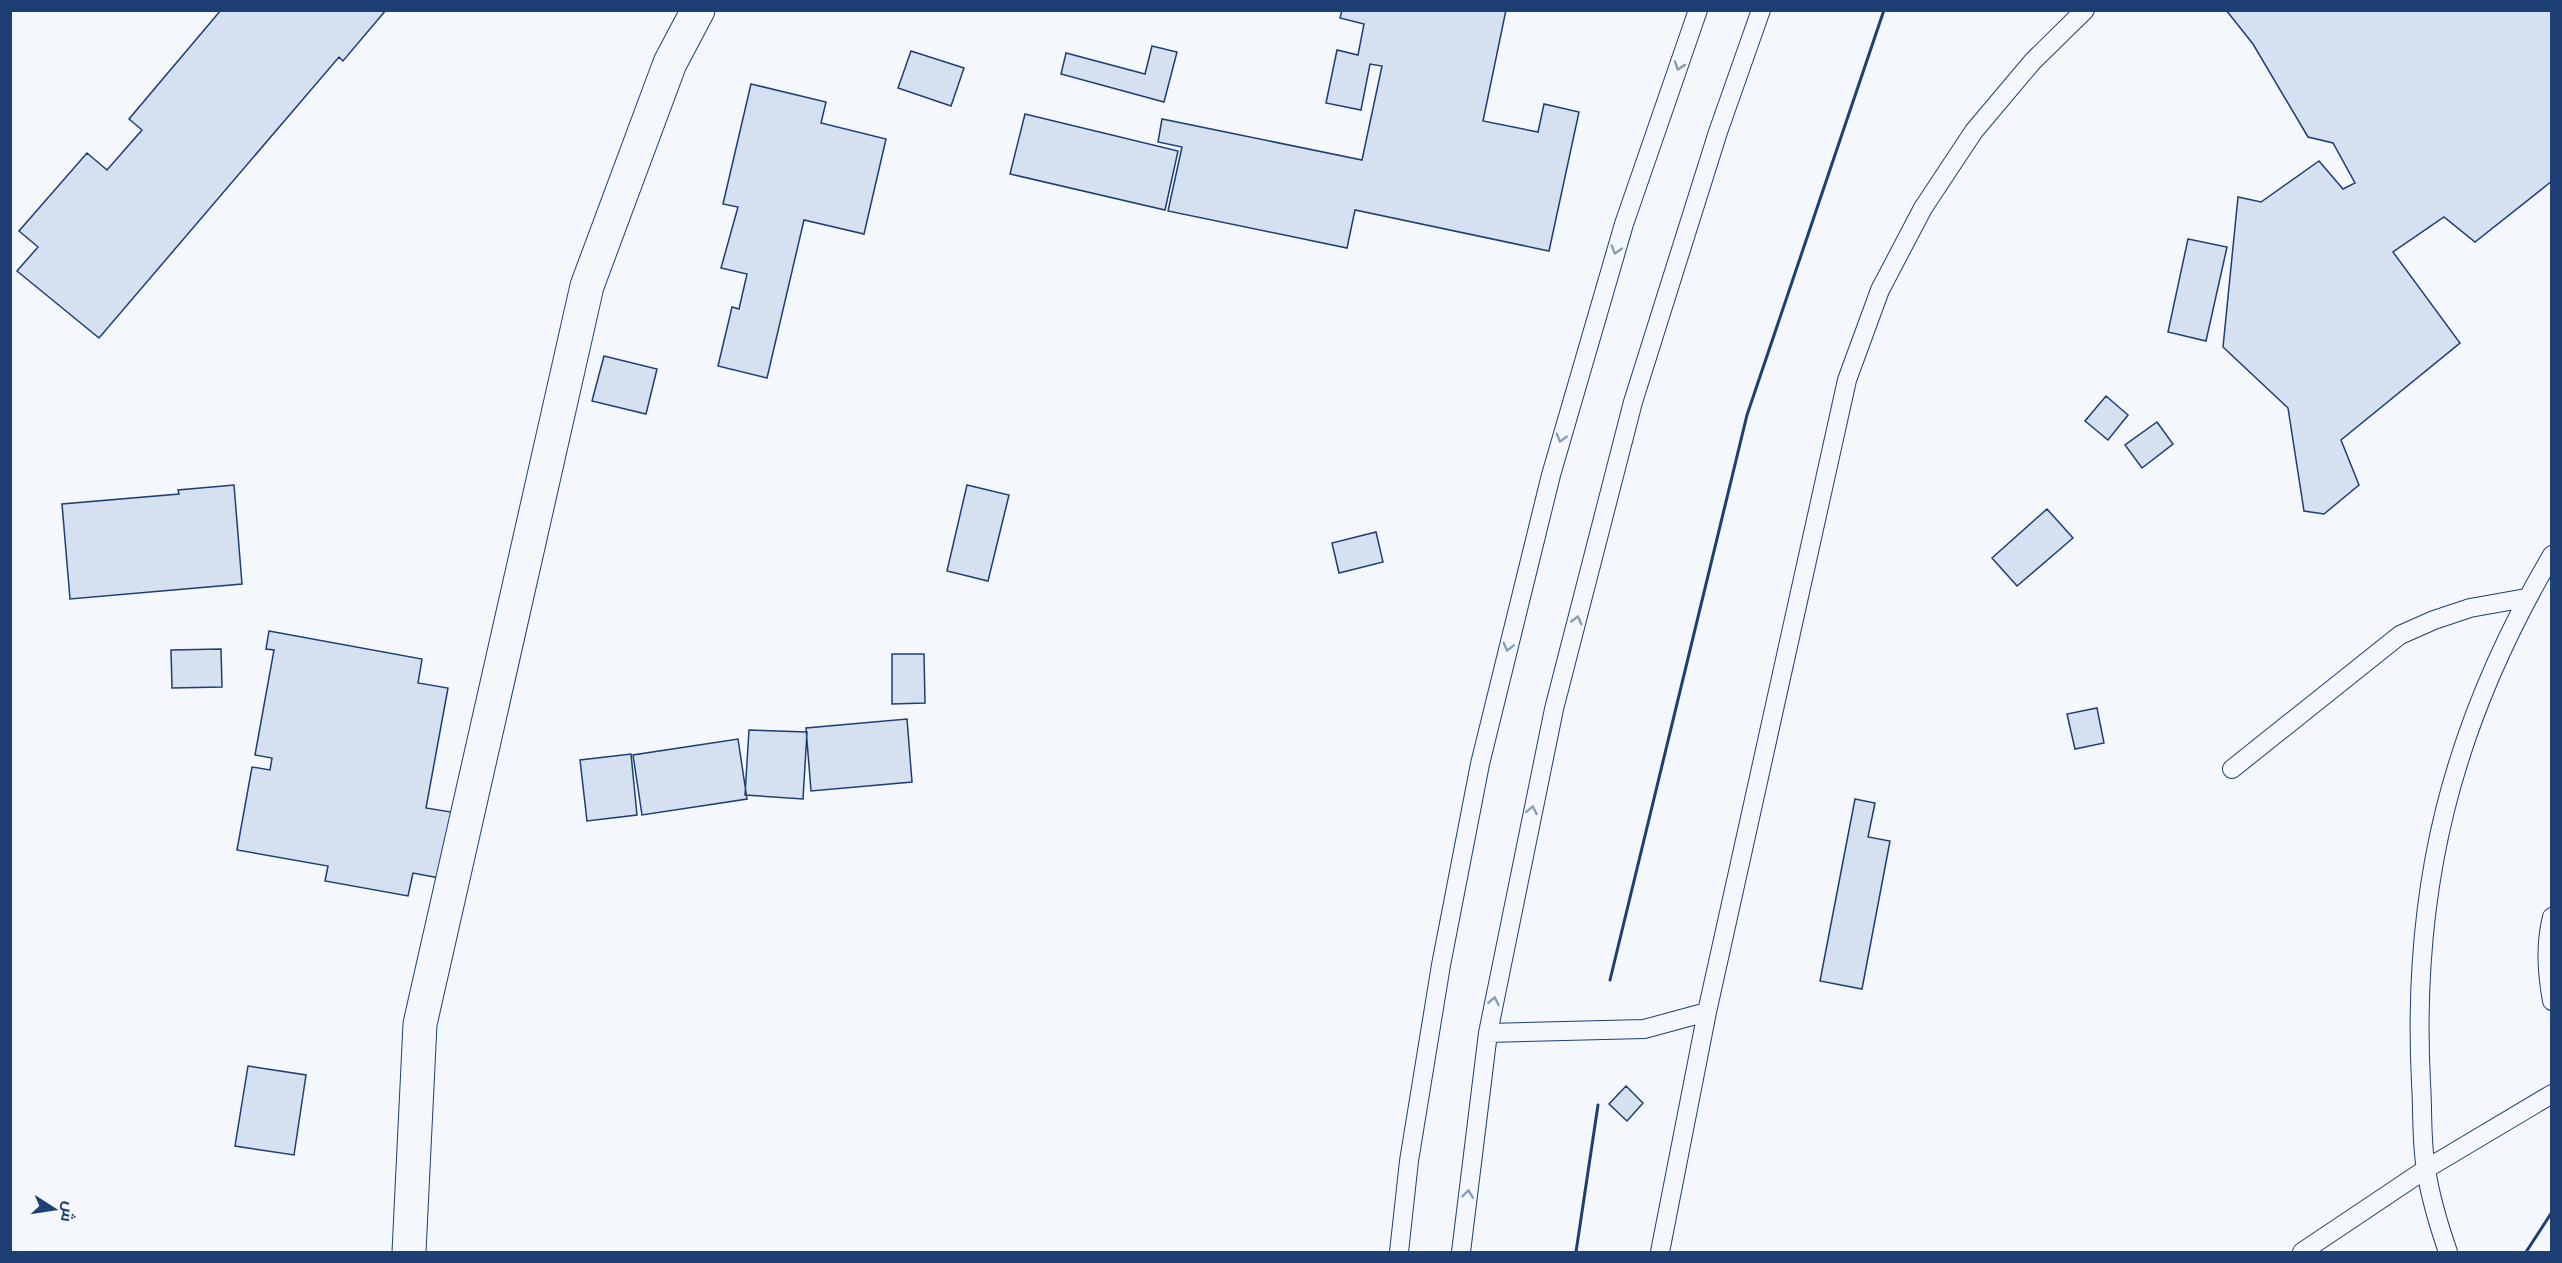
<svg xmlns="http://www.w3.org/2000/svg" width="2562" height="1263" viewBox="0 0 2562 1263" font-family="'Space Grotesk',Cairo,sans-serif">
<rect width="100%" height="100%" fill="#f4f7fb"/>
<path fill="#d5e0f0" stroke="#1d3f73" stroke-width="1.5" d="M221 10H386L343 61 339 57 99 338 17 271 38 247 19 231 87 153 107 170 142 130 129 119Z
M1342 10H1506L1483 121 1538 132 1544 104 1579 112 1549 251 1355 210 1347 248 1168 211 1182 147 1158 142 1162 119 1362 160 1382 66 1370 64 1361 110 1326 103 1337 50 1358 55 1364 24 1340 18Z
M2226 10H2552V181L2475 242 2444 217 2393 252 2460 343 2341 440 2359 485 2324 514 2304 511 2288 408 2223 347 2238 197 2261 202 2319 161 2343 189 2355 183 2333 143 2308 137 2253 44Z
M1152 46 1177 52 1164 102 1061 74 1066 53 1145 74Z
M911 51 964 68 951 106 898 88Z
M751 84 826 102 821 123 886 139 864 234 804 220 767 378 718 366 732 307 739 309 747 274 721 268 738 207 723 204Z
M1025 114 1178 151 1165 210 1010 174Z
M2188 239 2227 247 2206 341 2168 332Z
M604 356 657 369 646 414 592 401Z
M2106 396 2128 415 2108 440 2085 421Z
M2157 422 2173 444 2142 468 2125 445Z
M234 485 242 584 70 599 62 504 179 494 178 490Z
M967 485 1009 495 988 581 947 571Z
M2047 509 2073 538 2017 586 1992 558Z
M1376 532 1383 562 1339 573 1332 543Z
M269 631 422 659 418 683 448 688 426 808 457 813 445 879 413 873 408 896 325 881 328 866 237 850 252 767 270 770 272 758 255 755 274 650 266 649Z
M221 649 222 687 172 688 171 650Z
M892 654H924L925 703 892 704Z
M2097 708 2104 743 2075 749 2067 714Z
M907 719 912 782 811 791 806 728Z
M749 730 807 732 803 799 745 795Z
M738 739 747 799 642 815 633 755Z
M631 754 637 815 587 821 580 760Z
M1855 799 1875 803 1868 837 1890 841 1862 989 1820 981Z
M248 1066 306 1075 294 1155 235 1146Z
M1626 1086 1643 1103 1627 1121 1609 1104Z"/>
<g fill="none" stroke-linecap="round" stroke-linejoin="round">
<defs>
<path id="service" d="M2232 769 2400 635 2434 620 2470 608 2526 598
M2552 917C2545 946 2547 972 2552 1001
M1488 1033 1644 1029 1707 1012
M1399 1252 1409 1161 1441 965 1480 764 1551 475 1624 224 1698 10
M1461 1252 1488 1033 1554 709 1633 402 1718 132 1761 10
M1660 1252 1707 1012 1847 380 1880 290 1923 208 1974 131 2033 61 2085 10
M2302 1252 2426 1169 2552 1094
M2448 1252C2439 1226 2430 1196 2426 1169 2421 1141 2423 1111 2421 1083 2411 887 2452 725 2552 555"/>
<path id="minor" d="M409 1252 420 1024 587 286 670 63 698 10"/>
</defs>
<use href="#service" stroke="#1d3f73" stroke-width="20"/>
<use href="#minor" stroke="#1d3f73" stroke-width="35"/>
<use href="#service" stroke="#f4f7fb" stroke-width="18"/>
<use href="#minor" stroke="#f4f7fb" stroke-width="33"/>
<path stroke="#1d3f73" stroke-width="3" d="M1610 980 1747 415 1884 10
M1576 1252 1598 1105
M2526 1252 2552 1212"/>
</g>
<defs><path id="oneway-chevron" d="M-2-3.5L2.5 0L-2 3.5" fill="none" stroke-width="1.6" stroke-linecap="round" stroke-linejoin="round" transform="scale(1.5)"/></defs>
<g stroke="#889bb7">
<use href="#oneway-chevron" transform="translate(1679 66) rotate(109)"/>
<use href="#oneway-chevron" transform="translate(1616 250) rotate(106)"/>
<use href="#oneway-chevron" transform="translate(1561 438) rotate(106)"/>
<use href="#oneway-chevron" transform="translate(1577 620) rotate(-75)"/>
<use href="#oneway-chevron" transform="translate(1508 647) rotate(104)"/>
<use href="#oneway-chevron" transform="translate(1532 810) rotate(-78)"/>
<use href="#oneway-chevron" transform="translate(1494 1001) rotate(-79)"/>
<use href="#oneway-chevron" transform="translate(1468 1194) rotate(-83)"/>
</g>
<rect width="2562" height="1263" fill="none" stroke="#1d3f73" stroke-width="24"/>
<g transform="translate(54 1209) rotate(102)" stroke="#f4f7fb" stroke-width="4.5" paint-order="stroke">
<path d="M0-4.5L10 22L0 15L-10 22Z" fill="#1d3f73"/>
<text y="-9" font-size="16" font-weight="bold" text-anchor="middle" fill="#1d3f73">ش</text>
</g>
</svg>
